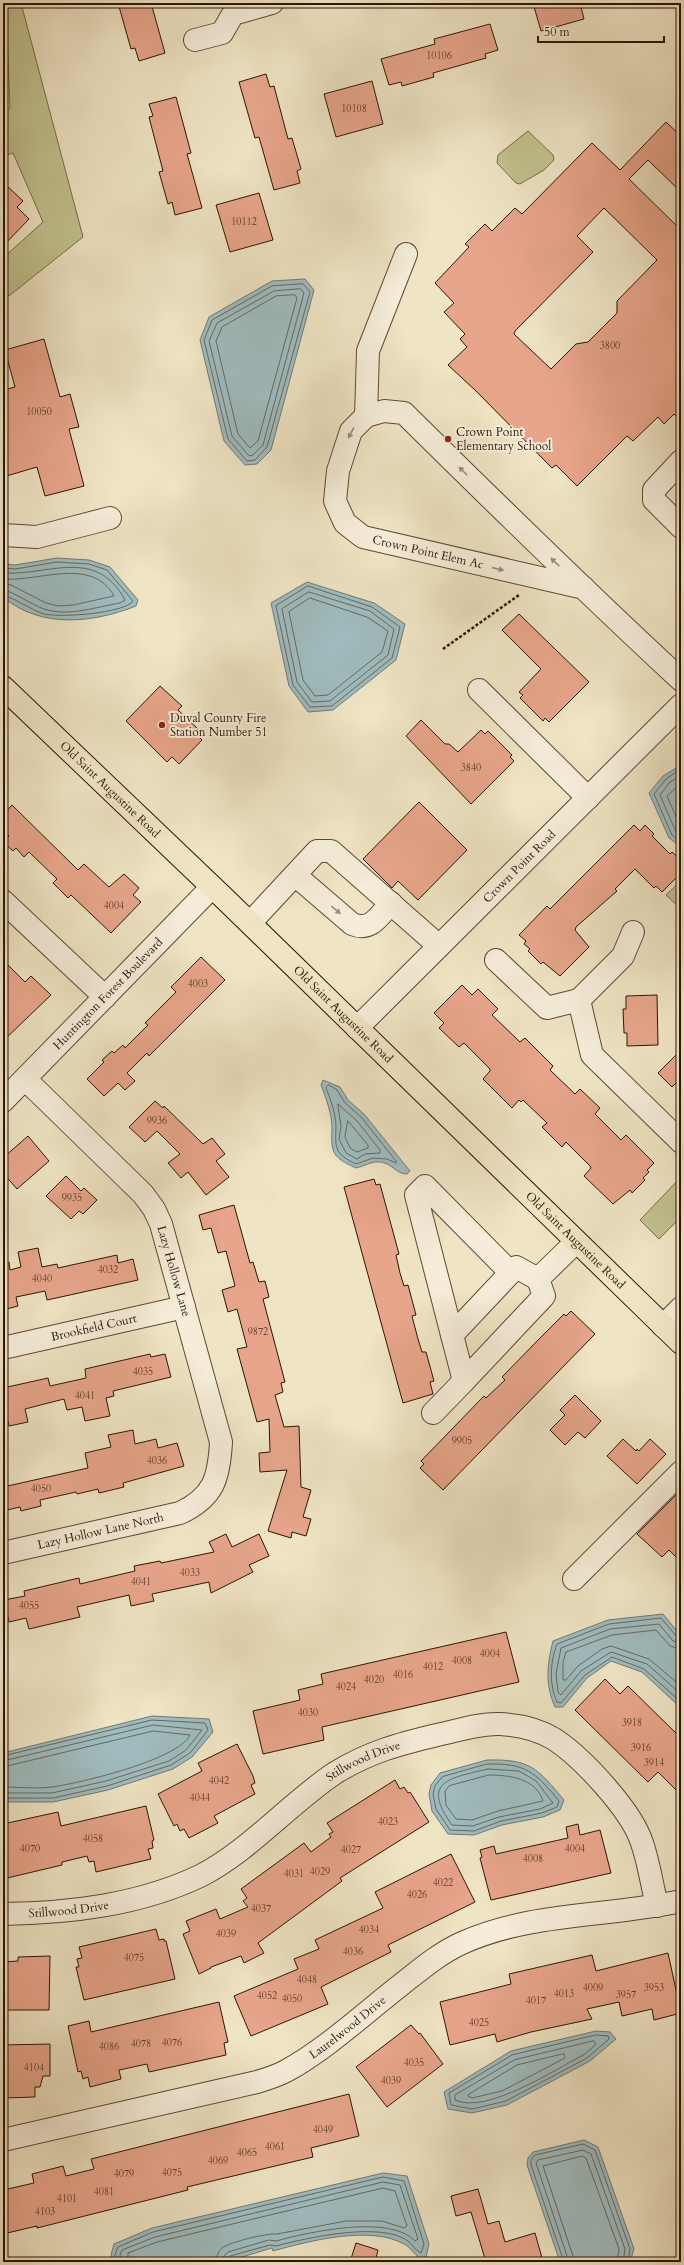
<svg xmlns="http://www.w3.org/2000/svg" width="684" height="2265" viewBox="0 0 684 2265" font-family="Cardo,serif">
<rect width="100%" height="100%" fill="#efe4c4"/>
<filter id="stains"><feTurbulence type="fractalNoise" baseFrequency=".005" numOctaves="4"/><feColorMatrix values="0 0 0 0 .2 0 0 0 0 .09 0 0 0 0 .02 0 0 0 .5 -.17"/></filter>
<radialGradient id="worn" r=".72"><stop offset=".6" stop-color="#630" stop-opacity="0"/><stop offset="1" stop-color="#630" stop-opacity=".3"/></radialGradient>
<path fill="#c1c28f" stroke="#786b4a" d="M3 3H21L83 237 9 296 3 288V258L43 222 13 153 3 156V111L10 108 7 37 3 22Z
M528 131 553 155 554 160 544 170 520 184 516 183 497 163 498 155Z
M681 881V909L666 895Z
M681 1177V1217L659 1239 640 1220Z"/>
<path fill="#9fbcbf" stroke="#727975" d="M305 279 314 290 271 450 257 464 245 465 224 441 200 340 209 317 272 281Z
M57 558 89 560 110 567 138 600 136 606C93 623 41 629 3 597V564L15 565Z
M307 582 374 603 405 624 396 660 333 710 308 712 289 686 271 603Z
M681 765V847L669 838 649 793 663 776Z
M323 1080 340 1087 348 1100 364 1114 410 1171 407 1174C398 1174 394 1167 387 1164 375 1158 366 1166 356 1168 332 1157 331 1153 332 1128 332 1114 326 1098 321 1085Z
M663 1614 681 1636V1708L642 1672 611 1661 587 1678 563 1707H555C545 1685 547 1664 553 1641L608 1620Z
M152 1716 209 1719 213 1732 192 1757 173 1769 108 1790 53 1802H3V1753Z
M487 1760C531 1759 537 1768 564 1800L560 1810 543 1817 502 1825 474 1835 448 1834 432 1811 429 1794 431 1785 440 1773Z
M596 2031 610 2032 616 2039 590 2061 507 2105 472 2113 448 2109 444 2092 511 2051Z
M584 2140 598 2147 634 2249 630 2262H560L527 2165 528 2158 533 2152Z
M383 2173 407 2176 429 2244 426 2257 420 2258C414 2254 409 2246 404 2244 370 2225 309 2241 273 2251L272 2248 225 2262H113L111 2255 114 2244 152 2228Z
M57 2259 73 2262H32Z"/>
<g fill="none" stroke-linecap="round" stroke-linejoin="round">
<path stroke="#666862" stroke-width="1" d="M303 284 310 292 267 447 255 460 247 461 228 439 204 340 212 320 272 286Z
M301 289 304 293 263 445 253 455 249 456 232 436 209 341 217 323 274 291Z
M295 295 297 298 258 441 250 448 238 434 216 341 222 327 276 296Z
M3 568 15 569 57 562 89 564 107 570 133 601C126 613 55 619 41 613 33 610 8 595 3 595
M3 573C48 576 96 546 125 600L120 603C96 607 68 617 44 609 34 606 11 590 3 590
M3 579C39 582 92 556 114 596L73 605 58 606 46 603 11 585 3 583
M308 586 372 607 400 627 392 658 332 706 310 707 293 685 276 606Z
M309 592 370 611 394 629 388 655 330 701 312 702 297 682 282 609Z
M310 598 367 617 388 631 382 652 328 695 315 696 303 680 289 612Z
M681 769 666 779 654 794 672 835 681 842
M681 775 669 783 660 795 676 832 681 836
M681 783 667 796 681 828
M329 1085 337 1090 345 1103 361 1117 396 1161V1163L387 1159 373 1158 356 1164C335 1154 335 1149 336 1127 336 1115 331 1100 326 1088Z
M338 1104 357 1121 380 1150V1153L365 1154 357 1159 346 1153 339 1139 341 1127Z
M348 1121 368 1145V1148L357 1152 350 1148 345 1137Z
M681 1638 677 1637 661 1618 609 1624 557 1644C550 1662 549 1685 557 1702L561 1703 585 1675 612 1657 644 1669 681 1702
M681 1643 673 1641 659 1624 610 1629 561 1648 556 1674 558 1692 561 1695 581 1671 611 1652 647 1664 681 1694
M681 1649 670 1646 656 1630 612 1635 566 1652 563 1662V1680H566L578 1666 602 1649 611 1646 649 1659 681 1686
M3 1756 152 1720 205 1723 208 1730 190 1753 171 1765 107 1786 53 1798H3
M3 1761 153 1725 202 1730 186 1750 169 1761 106 1781 52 1793H3
M487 1764C526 1763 535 1772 559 1801L557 1807 542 1813 501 1821 474 1831 450 1830 436 1809 433 1794 435 1786 442 1777Z
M3 1767 153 1731 190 1735C178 1760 80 1783 52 1787 36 1789 19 1787 3 1787
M488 1769 519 1771 536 1781 553 1803 540 1809 499 1817 473 1826 452 1825C420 1781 450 1778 488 1769Z
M489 1775C508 1775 536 1778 543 1801L498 1811 472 1820 456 1819 446 1805 445 1791 449 1786Z
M596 2035 608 2036 609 2039 587 2058 506 2101 472 2109 451 2105 449 2093 512 2055Z
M594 2041 596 2044 585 2054C556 2069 486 2115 455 2100V2095L514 2060Z
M564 2054 565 2058 502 2091 472 2098 468 2096 469 2094 517 2065Z
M117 2262 115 2255 118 2247 153 2232 383 2177 404 2181 424 2244 421 2253C415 2250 413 2245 408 2241 381 2221 306 2238 276 2246L270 2245 230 2256 227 2262
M122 2262 120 2255 122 2250 155 2237 383 2182 400 2185 418 2239 415 2241C390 2214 309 2232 276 2241L269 2240 228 2252 224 2256 222 2262
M128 2262V2253L157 2242 383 2188 395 2191 407 2226 404 2228 382 2221H346L277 2234C267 2233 230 2242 222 2248 218 2252 216 2257 216 2262
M564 2262 531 2165V2160L535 2155 583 2144 595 2150 630 2249 628 2262
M569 2262 536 2163 538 2160 583 2150 591 2154 625 2249 623 2262
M575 2262 543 2166 582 2156 586 2158 619 2249 617 2262"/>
</g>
<path fill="#e7a58b" stroke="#2e1405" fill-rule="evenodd" d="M118 3H151L165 53 139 61 135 48 131 49Z
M533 3H580L584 19 541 31Z
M490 24 498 50 485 54 486 58 433 73 434 77 402 86 401 82 389 85 381 59 435 44 434 39Z
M266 74 270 87 274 86 288 139 292 138 301 169 297 171 300 183 274 190 259 137 255 138 239 82Z
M372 81 383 124 336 137 324 94Z
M176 97 191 153 187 154 202 208 175 215 172 202 168 204 159 172 163 171 149 117 153 116 149 104Z
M666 122 681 136V192L648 160 629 179 681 230V422L674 414 664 424 658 417 633 441 627 436 577 486 556 465 552 468 476 391 448 365 467 347 460 339 465 334 444 312 454 303 435 283 469 247 465 244 485 224 492 231 515 208 522 214 592 143 620 170ZM604 208 657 260 617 301V313L588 342 576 344 551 369 514 334 515 331 593 252 577 236Z
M3 182 23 201 17 207 29 219 3 246Z
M259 193 273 240 230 252 216 205Z
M44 339 60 397 70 394 79 427 69 429 84 486 45 496 37 467 3 477V390L15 387 5 350Z
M519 614 589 682 549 722 545 718 543 721 520 698 523 695 519 692 541 669 502 630Z
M160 686 182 706 178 710 198 729 195 733 202 740 179 764 172 757 167 762 126 721Z
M421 720 445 744H449L458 752 481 730 485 734 488 731 512 755 510 757 514 761 471 804 406 736Z
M419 802 467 850 418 900 398 881 392 888 363 859Z
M12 805 78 870 84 864 109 887 124 874 139 888 133 895 141 902 111 933 71 895 68 898 53 883 57 879 29 852 24 857 16 848 13 851 3 842 9 836 3 831V815Z
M634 825 640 831 645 825 654 834 652 836 670 854 672 852 681 860V873L662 892 656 886 654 888 635 869 615 889 617 891 576 927 575 930 589 947 560 976 543 962 541 964 528 951 530 949 524 944 526 941 519 935 547 906 550 909Z
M201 957 225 980 149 1056 147 1053 127 1073 135 1081 125 1090 118 1083 104 1096 87 1079 104 1062 102 1060 112 1051 114 1053 123 1045 125 1048 148 1025 145 1023 176 992 171 987Z
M3 960 25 982 31 976 51 995 3 1041Z
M462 985 472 995 478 989 498 1009 492 1015 520 1042 525 1038 553 1066 550 1070 575 1094 580 1089 600 1108 595 1114 621 1140 626 1135 654 1163 647 1170 649 1172 643 1178 645 1180 632 1193 630 1190 613 1204 584 1176 591 1168 590 1166 566 1142 562 1147 542 1127 547 1123 523 1100 521 1102 519 1100 512 1108 483 1079 490 1071V1069L464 1043 459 1047 439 1028 444 1023 434 1013Z
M657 995 658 1045 627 1046V1033H624L623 1009H626V996Z
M681 1050V1078L672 1087 658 1073Z
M155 1101 163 1108 164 1106 203 1144 212 1138 225 1154 216 1161 229 1177 206 1195 188 1172 181 1178 168 1163 180 1154 157 1131 145 1142 129 1127Z
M28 1136 49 1161 17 1189 3 1173V1158Z
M66 1176 81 1191 84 1188 97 1200 83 1214 79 1211 71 1219 46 1196Z
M374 1179 376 1185 380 1184 399 1254 396 1255 400 1273 404 1286 408 1285 416 1315 412 1316 418 1339 422 1352H426L434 1381 430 1382 433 1394 403 1403 344 1187Z
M234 1205 250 1263 253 1262 259 1282 265 1281 269 1297 263 1299 285 1382 281 1383 283 1392 275 1395 284 1427 299 1426 301 1487 311 1490 303 1517 311 1519 306 1536 292 1532 291 1538 268 1531 287 1470 260 1472 259 1453 270 1452 269 1419 257 1422 237 1349 247 1347 237 1309 228 1312 222 1290 235 1286 226 1251 218 1253 211 1228 203 1230 199 1215Z
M38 1248 42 1267 57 1264 58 1268 117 1255 118 1263 133 1259 138 1280 47 1300 45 1291 16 1297 18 1306 3 1310V1263L9 1262 10 1270 21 1267 18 1252Z
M571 1311 595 1334 443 1490 420 1468 424 1464 421 1461 484 1396 486 1398 505 1380 502 1377 541 1337 564 1314 566 1316Z
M150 1354 151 1357 165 1354 171 1377 113 1391 114 1396 106 1398 110 1416 85 1421 82 1407 67 1410 64 1399 25 1409 28 1422 9 1426 3 1400V1388L48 1378 50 1386 86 1378 85 1369Z
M575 1395 601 1421 585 1438 578 1432 565 1445 550 1430 565 1415 560 1410Z
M133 1430 135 1444 156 1439 158 1448 177 1443 184 1466 123 1483 124 1487 99 1493 98 1489 77 1494 76 1492 40 1500 41 1506 21 1511 20 1507 3 1511V1487L88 1468 85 1453 111 1447 108 1435Z
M623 1439 636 1451 637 1449 639 1451 650 1439 666 1454 637 1484 607 1456Z
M681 1490V1562L669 1550 662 1557 637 1534Z
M226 1534 232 1547 259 1534 269 1556 249 1565 253 1572 211 1593 209 1582 152 1594 154 1601 131 1606 129 1595 77 1607 80 1617 29 1629 26 1618 9 1622 4 1600 25 1596 24 1591 79 1578 80 1584 135 1571 134 1566 160 1561 161 1563 214 1552 209 1542Z
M506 1632 519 1682 322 1727 324 1740 263 1754 253 1711 300 1700 298 1690 323 1684 321 1674Z
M605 1679 620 1694 628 1686 681 1738V1795L658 1772 648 1782 575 1710Z
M237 1744 253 1776 255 1783 251 1785 255 1794 214 1816 218 1823 189 1838 184 1829 180 1831 177 1824 174 1826 158 1794 202 1771 198 1763Z
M395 1780 400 1789 404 1787 408 1793 410 1792 429 1822 340 1878 342 1881 258 1943 264 1953 244 1963 241 1956 211 1967V1968L199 1974 183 1934 190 1931 186 1921 216 1909 220 1919 248 1907 243 1901 247 1898 241 1889 304 1843 311 1852 331 1837 329 1834 333 1832 327 1823Z
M146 1806 154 1840 152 1841 153 1848 148 1849 151 1859 96 1872 94 1861 89 1862 87 1856 62 1862V1865L3 1879V1824L58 1812 61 1826Z
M578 1824 580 1835 600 1830 611 1873 491 1900 480 1858 482 1857 480 1850 494 1846 496 1854 568 1838 566 1827Z
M451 1854 475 1902 388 1945 391 1952 321 1987 328 2004 251 2036 234 1996 298 1969 294 1959 319 1949 315 1940 383 1908 375 1892Z
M156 1929 159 1940 164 1939V1941H166L175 1979 84 2000 76 1967H79L77 1959 82 1958 79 1947Z
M668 1953 681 2013 654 2020 652 2009 622 2016 619 2002 587 2009 592 2019 531 2032 497 2042 495 2034 450 2045 440 2002 511 1984 509 1974 592 1955 596 1971Z
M50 1956 49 2010H3V1962L18 1961V1957Z
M219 2002 228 2042 224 2043 226 2055 149 2072 147 2064 119 2070 121 2079 90 2087 88 2077 83 2079 81 2071 78 2072 68 2026 89 2021 91 2032Z
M411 2025 419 2034 420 2033 443 2064 387 2107 356 2067Z
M50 2044V2076H43L40 2087H35V2097L3 2098V2045Z
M349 2094 359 2136 311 2148 313 2157 187 2187 188 2190 37 2228V2226L3 2234V2190L34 2183 32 2174 63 2166 66 2176 94 2169 91 2159Z
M478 2189 488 2224 499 2221 505 2242 535 2233 542 2258 528 2262H486L471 2212 456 2216 451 2196Z
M356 2243 378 2250 375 2262H350Z"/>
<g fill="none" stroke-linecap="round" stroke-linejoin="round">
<defs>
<g id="minor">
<path d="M195 40 222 33 233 14 272 3"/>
<path d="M366 416 368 351 406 254"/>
<path d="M681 461 654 490V500L681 527"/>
<path d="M3 535 37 537 110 518"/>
<path d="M584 588 363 537 345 523 335 501 338 471 351 431 366 416 384 411 404 413C495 503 587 593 681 680"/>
<path d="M479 690 588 798"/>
<path d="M295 875 352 924C371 932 379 916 391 903"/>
<path d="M3 901 105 997"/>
<path d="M250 923 317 851H331L439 946"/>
<path d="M496 960 547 1008 579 1000"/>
<path d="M579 1000 592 1055 681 1142"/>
<path d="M579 1000 623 956 633 932"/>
<path id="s1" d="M357 1028 681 705"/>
<path id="s2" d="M3 1101 212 887"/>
<path d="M511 1273 425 1186 416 1195 452 1335 516 1267 538 1279 576 1242"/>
<path d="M663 1326 681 1308"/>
<path d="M452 1335 464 1381 544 1296 538 1279"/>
<path id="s3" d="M3 1348 184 1307"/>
<path d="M433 1413 464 1381"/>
<path id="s4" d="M3 1553 180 1513C214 1497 219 1478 221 1442L161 1224 154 1209 143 1194 25 1079"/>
<path d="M574 1579 681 1472"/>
<path id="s5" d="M3 1914C70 1913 139 1905 200 1876 248 1852 290 1803 335 1773 369 1752 399 1744 437 1735 457 1731 479 1723 500 1724 519 1725 539 1730 554 1739 583 1758 632 1811 642 1843 649 1863 652 1885 657 1906"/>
<path id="s6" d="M3 2140 257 2082C267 2079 277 2076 286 2071 325 2050 366 2012 402 1984 421 1969 440 1953 462 1943 530 1912 609 1917 681 1901"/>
</g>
<g id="major">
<path id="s7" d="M3 687 226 900 681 1343"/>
</g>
</defs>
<use href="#minor" stroke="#5e4835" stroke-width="24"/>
<use href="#major" stroke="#2e1405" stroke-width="24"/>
<path stroke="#2e1405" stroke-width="2.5" stroke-dasharray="3 2" stroke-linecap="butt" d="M443 649 519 595"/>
<use href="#minor" stroke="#f5edd9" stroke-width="22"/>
<use href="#major" stroke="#efe4c4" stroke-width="22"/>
</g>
<defs><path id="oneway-solid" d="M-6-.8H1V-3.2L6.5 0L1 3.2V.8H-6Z"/></defs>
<g fill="#9b8b7a">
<use href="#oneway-solid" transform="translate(351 433) rotate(118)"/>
<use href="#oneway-solid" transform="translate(463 471) rotate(-135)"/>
<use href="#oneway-solid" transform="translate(555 562) rotate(-137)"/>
<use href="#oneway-solid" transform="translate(498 569) rotate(13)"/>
<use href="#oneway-solid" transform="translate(336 910) rotate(40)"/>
</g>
<g fill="#8f2418" stroke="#f5edd9" stroke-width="1.5">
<circle cx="448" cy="439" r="4"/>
<circle cx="162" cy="725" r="4"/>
</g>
<g text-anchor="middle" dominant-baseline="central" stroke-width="4" stroke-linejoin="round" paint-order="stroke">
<g font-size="10" fill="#5c3826">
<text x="439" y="56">10106</text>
<text x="354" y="109">10108</text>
<text x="244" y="222">10112</text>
<text x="610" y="346">3800</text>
<text x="39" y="412">10050</text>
<text x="471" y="768">3840</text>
<text x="114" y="906">4004</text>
<text x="198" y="984">4003</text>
<text x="157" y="1121">9936</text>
<text x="72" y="1198">9935</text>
<text x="108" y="1270">4032</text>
<text x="42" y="1279">4040</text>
<text x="258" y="1332">9872</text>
<text x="143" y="1372">4035</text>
<text x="85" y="1396">4041</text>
<text x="462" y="1441">9905</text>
<text x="157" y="1461">4036</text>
<text x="41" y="1489">4050</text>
<text x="190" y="1573">4033</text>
<text x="141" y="1582">4041</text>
<text x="29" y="1606">4055</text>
<text x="490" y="1654">4004</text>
<text x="462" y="1661">4008</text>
<text x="433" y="1667">4012</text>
<text x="403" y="1675">4016</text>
<text x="374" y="1680">4020</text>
<text x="346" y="1687">4024</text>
<text x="308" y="1713">4030</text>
<text x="632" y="1723">3918</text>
<text x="641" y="1748">3916</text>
<text x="654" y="1763">3914</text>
<text x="219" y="1781">4042</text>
<text x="200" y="1798">4044</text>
<text x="388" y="1822">4023</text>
<text x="93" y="1839">4058</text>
<text x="30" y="1849">4070</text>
<text x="575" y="1849">4004</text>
<text x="351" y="1850">4027</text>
<text x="533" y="1859">4008</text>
<text x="320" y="1872">4029</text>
<text x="294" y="1874">4031</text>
<text x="443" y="1883">4022</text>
<text x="417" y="1895">4026</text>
<text x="261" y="1909">4037</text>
<text x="369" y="1930">4034</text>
<text x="226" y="1934">4039</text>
<text x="353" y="1952">4036</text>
<text x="134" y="1958">4075</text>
<text x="307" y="1980">4048</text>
<text x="593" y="1988">4009</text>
<text x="654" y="1988">3953</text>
<text x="564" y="1994">4013</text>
<text x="626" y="1995">3957</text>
<text x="267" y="1996">4052</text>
<text x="292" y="1999">4050</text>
<text x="536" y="2001">4017</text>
<text x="479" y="2023">4025</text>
<text x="172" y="2043">4076</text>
<text x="141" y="2044">4078</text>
<text x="109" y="2047">4086</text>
<text x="414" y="2063">4035</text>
<text x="34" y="2068">4104</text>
<text x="391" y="2081">4039</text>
<text x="323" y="2130">4049</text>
<text x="275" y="2147">4061</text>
<text x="247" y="2153">4065</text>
<text x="218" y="2161">4069</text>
<text x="172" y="2173">4075</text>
<text x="124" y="2174">4079</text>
<text x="104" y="2192">4081</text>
<text x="67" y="2199">4101</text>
<text x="45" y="2212">4103</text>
</g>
<g font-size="12" fill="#2e1405" stroke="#f5edd9" text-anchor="start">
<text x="456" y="432">Crown Point<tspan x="456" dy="14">Elementary School</tspan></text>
<text x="170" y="718">Duval County Fire<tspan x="170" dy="14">Station Number 51</tspan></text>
</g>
<g font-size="12" fill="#2e1405" stroke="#f5edd9">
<text transform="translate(428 552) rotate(13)">Crown Point Elem Ac</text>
<text stroke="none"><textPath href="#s7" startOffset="148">Old Saint Augustine Road</textPath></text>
<text stroke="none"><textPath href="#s1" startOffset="229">Crown Point Road</textPath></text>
<text stroke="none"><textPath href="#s2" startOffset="150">Huntington Forest Boulevard</textPath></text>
<text stroke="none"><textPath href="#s7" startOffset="472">Old Saint Augustine Road</textPath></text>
<text stroke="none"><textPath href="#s7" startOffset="796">Old Saint Augustine Road</textPath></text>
<text transform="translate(174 1271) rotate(74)">Lazy Hollow Lane</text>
<text stroke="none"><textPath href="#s3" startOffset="93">Brookfield Court</textPath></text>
<text stroke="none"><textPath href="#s4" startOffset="100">Lazy Hollow Lane North</textPath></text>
<text stroke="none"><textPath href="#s5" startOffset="403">Stillwood Drive</textPath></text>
<text stroke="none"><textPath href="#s5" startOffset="66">Stillwood Drive</textPath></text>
<text stroke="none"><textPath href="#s6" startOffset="367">Laurelwood Drive</textPath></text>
</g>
</g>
<rect width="684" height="2265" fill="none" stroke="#efe4c4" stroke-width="16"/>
<rect x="4" y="4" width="676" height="2257" fill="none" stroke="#2e1405" stroke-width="2"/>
<rect x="8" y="8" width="668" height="2249" fill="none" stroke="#2e1405"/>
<path d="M538 36v6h126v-6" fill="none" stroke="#2e1405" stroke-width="2"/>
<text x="544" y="36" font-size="12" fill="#2e1405" stroke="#f5edd9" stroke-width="3" paint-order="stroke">50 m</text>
<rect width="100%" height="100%" filter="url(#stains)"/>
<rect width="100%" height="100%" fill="url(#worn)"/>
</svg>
